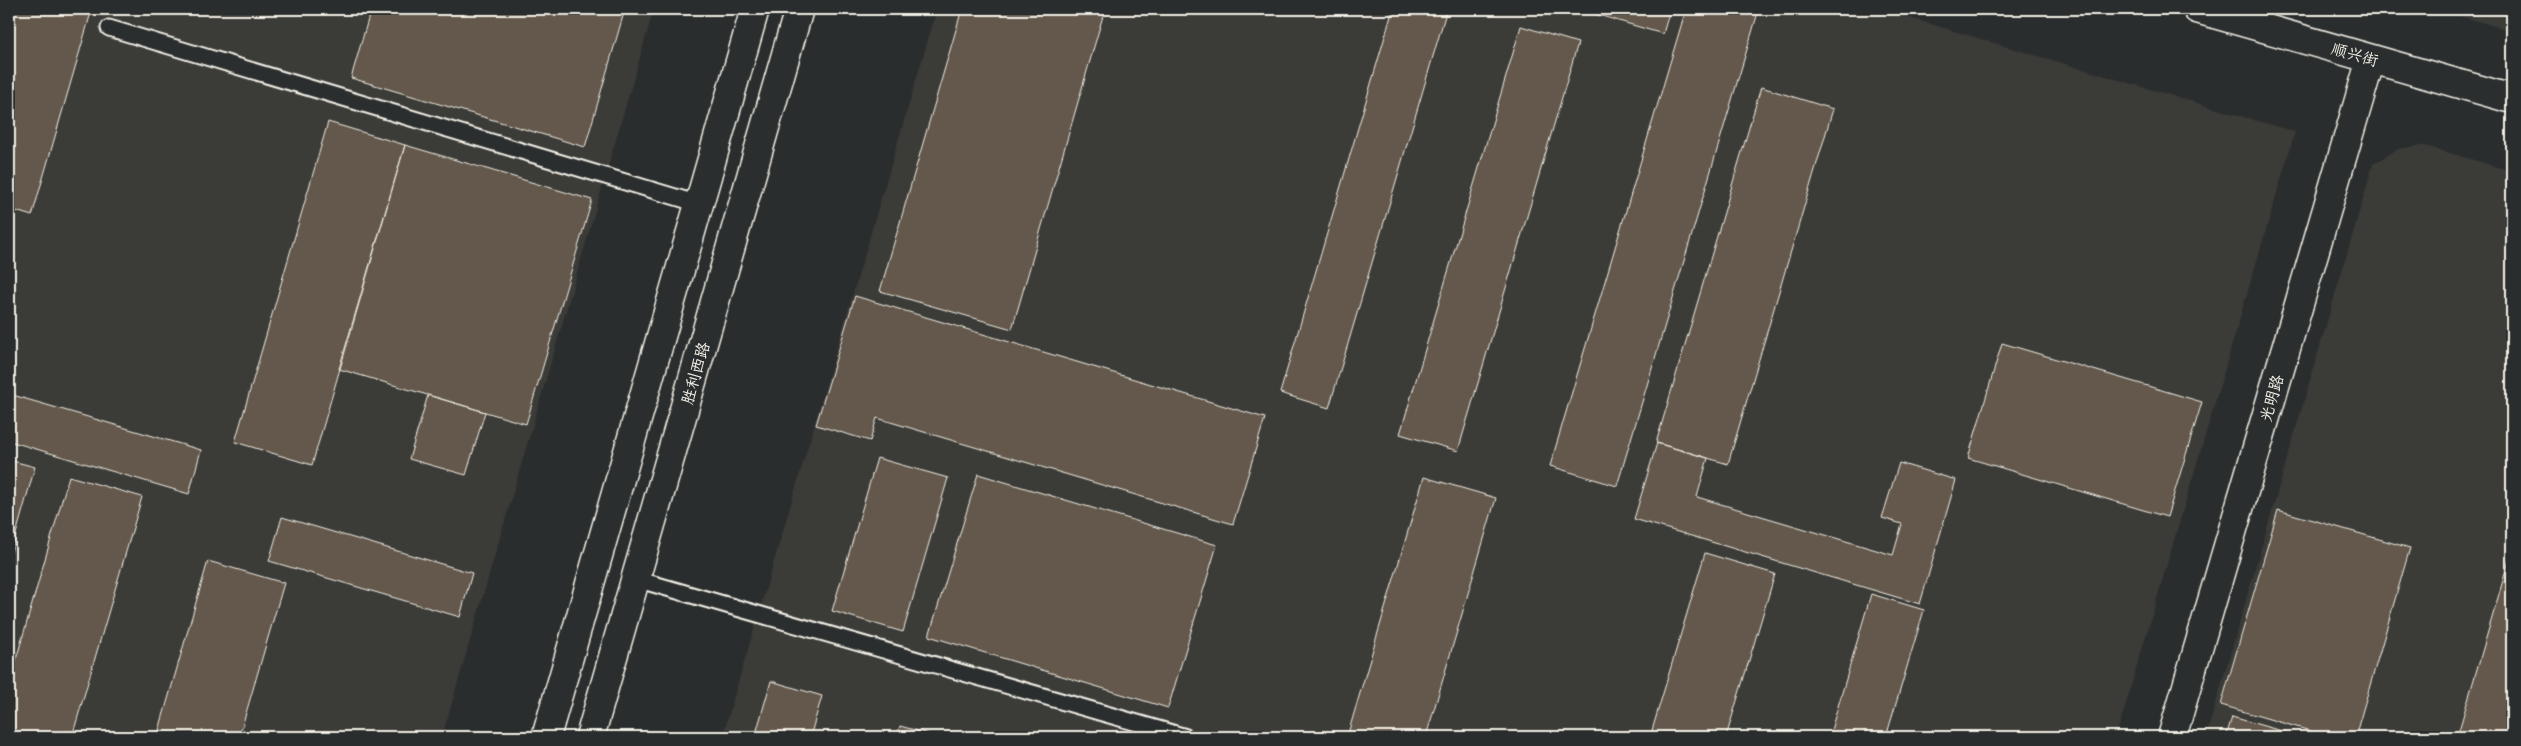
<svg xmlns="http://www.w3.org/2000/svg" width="2521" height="746" viewBox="0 0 2521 746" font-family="'Patrick Hand','LXGW WenKai TC',sans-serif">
<rect width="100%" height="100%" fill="#2a2d2e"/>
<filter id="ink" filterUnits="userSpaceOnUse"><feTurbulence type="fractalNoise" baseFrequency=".02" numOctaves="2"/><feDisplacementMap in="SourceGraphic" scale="10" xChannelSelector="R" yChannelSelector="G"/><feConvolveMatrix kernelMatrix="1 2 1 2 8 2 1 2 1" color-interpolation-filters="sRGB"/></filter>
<g filter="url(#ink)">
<path fill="#3b3a37" d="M9 9H654L442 737H9Z
M937 9H1880L2295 132 2116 737H722Z
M2436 9H2512V31Z
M2422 145 2512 171V737H2206L2373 164 2398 149Z"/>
<path fill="#63594b" stroke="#f4f1e8" d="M11 9H92L32 216 9 209V15Z
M371 9H625L585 147 351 78Z
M962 9H1105L1012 329 880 291Z
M1393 9H1447L1329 408 1280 393Z
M1578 9H1670L1663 34Z
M1686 9H1759L1617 486 1550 466Z
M1521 26 1578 43 1458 451 1400 434Z
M1761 87 1833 109 1728 464 1656 443Z
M328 122 405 145 312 465 235 442Z
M405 145 592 200 526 424 339 369Z
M855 296 1265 418 1233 524 877 418 870 441 816 425Z
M2002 343 2202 402 2167 517 1968 458Z
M9 394 201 450 189 494 9 441Z
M428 395 485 412 466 475 409 459Z
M1657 443 1708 458 1697 497 1893 555 1902 524 1882 518 1899 463 1956 480 1920 604 1634 519Z
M877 458 948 478 903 632 832 611Z
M9 460 35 467 9 559Z
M978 474 1217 545 1168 708 929 636Z
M69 476 142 497 72 737H18L9 735V684Z
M1424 477 1496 498 1426 737H1347Z
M2278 510 2410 548 2355 737H2331L2221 705Z
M282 517 472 573 460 617 269 561Z
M1705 553 1775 574 1726 737H1650Z
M2509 560 2512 561V737H2457Z
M208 561 284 583 239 737H157Z
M1871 594 1924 610 1886 737H1829Z
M771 681 822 696 810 737H755Z
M2232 717 2303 737H2226Z
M900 726 940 737H897Z"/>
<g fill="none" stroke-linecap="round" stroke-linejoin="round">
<defs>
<path id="lane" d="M109 28 699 204
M636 579 1186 737"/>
<path id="secondary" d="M2197 9 2512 99
M546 737 755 9
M590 737 799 9
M2172 737 2371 59"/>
</defs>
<use href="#lane" stroke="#f4f1e8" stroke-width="19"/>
<use href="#secondary" stroke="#f4f1e8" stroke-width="31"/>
<use href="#lane" stroke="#2a2d2e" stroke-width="15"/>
<use href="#secondary" stroke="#2a2d2e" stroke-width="28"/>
</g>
</g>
<g text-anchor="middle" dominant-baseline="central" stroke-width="5" stroke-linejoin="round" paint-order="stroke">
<g font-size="16" fill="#f4f1e8" stroke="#2a2d2e">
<text transform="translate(2355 54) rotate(16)">顺兴街</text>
<text transform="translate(695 373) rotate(-74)">胜利西路</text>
<text transform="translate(2271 398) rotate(-74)">光明路</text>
</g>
</g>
<rect width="2521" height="746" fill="none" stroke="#2a2d2e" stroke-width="30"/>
<rect x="15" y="15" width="2491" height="716" fill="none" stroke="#f4f1e8" stroke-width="2" filter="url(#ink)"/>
</svg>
